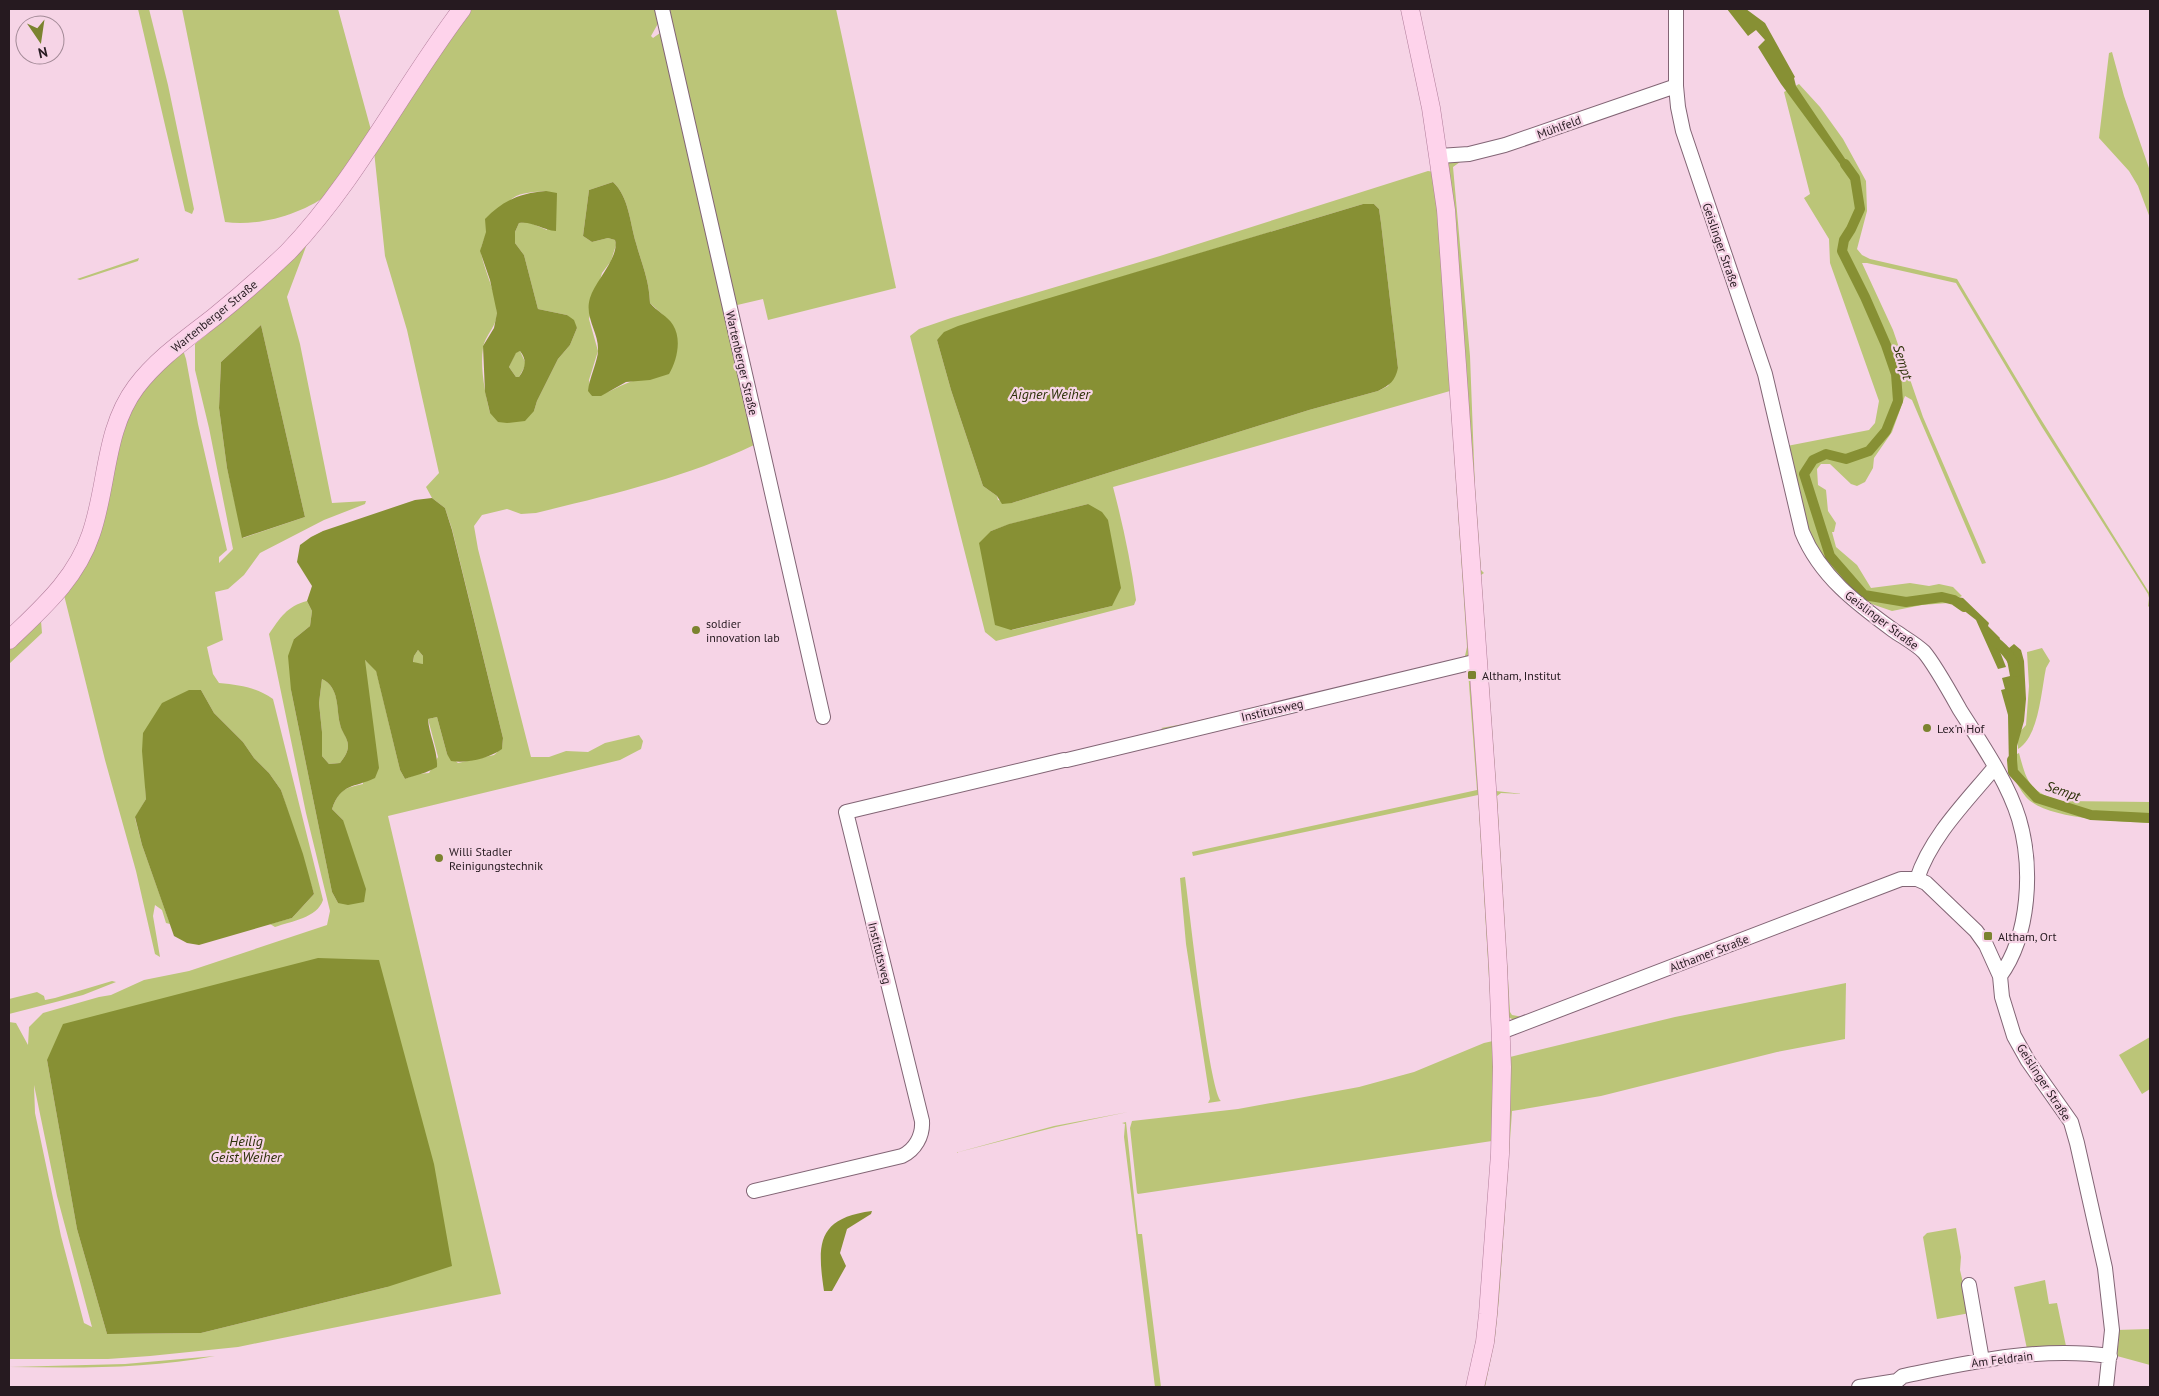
<svg xmlns="http://www.w3.org/2000/svg" width="2159" height="1396" viewBox="0 0 2159 1396" font-family="'PT Sans',sans-serif">
<rect width="100%" height="100%" fill="#f6d4e6"/>
<path fill="#bbc578" fill-rule="evenodd" d="M138 9H149L168 85 194 209 192 214 185 211Z
M182 9H338L371 130C363 143 340 184 331 192 304 214 259 227 225 222Z
M469 9H658L660 20 651 36 653 38 660 33 663 36 754 445C685 478 609 495 536 513L521 514 507 509 482 515 474 526 478 549 531 757H549L566 751 588 752 605 743 639 735 643 741 641 749 620 760 388 816 501 1294 238 1347 150 1356 108 1359H9V1022L16 1023 28 1045 29 1027 43 1013 99 997 111 995 144 980 189 971 327 925 330 911 306 813 269 634C280 618 287 606 307 601L312 611 310 626 294 639 291 690 332 892 338 903 343 820 332 809C339 790 344 788 363 784L365 660 376 670 400 770 405 779 417 774 429 773 438 757 428 719 437 717 447 754 458 763 494 755 502 748 503 738 452 529 445 508 432 498 426 487 439 473 407 330 385 256 374 151ZM613 182C629 197 630 223 636 243 642 265 649 279 650 303L663 315 637 380C621 383 609 395 592 396L589 380 598 351 589 319 602 273 611 261 616 245 615 240 608 238 592 242 583 236 589 190ZM546 191 547 230 528 222 519 223 515 232V243L524 255 538 309 567 315 577 328 570 345 558 359 537 401 534 411 490 413C485 393 480 368 483 348 485 335 497 327 497 312 496 292 485 273 481 253 479 241 503 205 513 198 521 192 536 192 546 191ZM47 1060 387 1287 201 1333 107 1334 77 1229ZM34 1085 57 1196 92 1327 84 1323 61 1236 35 1113Z
M669 9H836L896 288 768 320 763 299 733 306Z
M2112 52 2124 96 2150 171V218L2138 186 2129 171 2099 138 2109 53Z
M1799 84 1820 107 1843 139 1866 181 1867 211 1857 249 1862 255 1870 259 1957 279 2037 413 2150 594V605L2148 607 2149 598 2148 594 2042 427 1956 283 1867 263H1862L1893 330 1923 417 1986 563 1982 564 1912 400 1905 396 1892 432 1874 458 1873 468 1865 482 1857 486 1851 484 1830 464H1821L1817 469 1818 485 1826 490 1828 511 1836 523 1834 532H1832L1836 547 1857 565 1871 588 1910 583 1929 586 1939 584 1953 587 1962 596 1948 603 1922 605 1892 611 1863 601 1826 566 1808 535 1787 446 1869 430 1875 423 1879 401 1830 263 1829 239 1804 198 1810 194 1784 92Z
M1653 99 1569 131 1512 149 1460 162 1453 167 1470 356 1475 488 1481 570 1484 573 1481 575 1496 784 1494 782 1484 675 1488 674V669L1445 163Z
M1428 171 1434 172 1437 175 1470 654 1468 657 1165 730 1161 728 1184 724 1461 658 1465 656 1467 647 1450 391 1113 487C1123 525 1131 562 1136 600L1134 605 996 641 985 632 910 336 919 329 951 318 1160 256ZM1363 204H1374L1379 209 1381 223 1398 368 1388 386 1378 391 1309 410 1012 503 998 500 997 496 983 486 951 390 937 340 1105 282ZM1088 504 1112 606 1012 630 991 531 1010 524Z
M310 236 287 297 300 344 332 503 366 501 365 504 324 520 260 553 244 575 228 589 215 592 223 640 207 647 213 674 219 683C240 685 255 687 273 699L323 900C317 918 292 921 275 927L270 924 292 918 314 894 281 790 269 773 254 758 243 742 214 713 201 690 145 778 146 799 135 818 142 845 170 924 166 923 162 910 155 905 153 916 160 957 155 954 136 871 105 760 64 595 135 399 179 352 184 353 186 359 198 424 227 550 219 557V563L233 549 209 428 195 370V344C236 312 273 275 310 236ZM261 325 305 517 243 538 227 468 219 408 221 362Z
M139 258 138 261 80 280 77 279Z
M520 351 526 364 519 377H516L509 367 516 352Z
M41 621 42 633 9 664V650Z
M2042 648 2050 661 2046 668C2041 692 2039 736 2018 749L2017 735 2026 725 2029 686 2027 652Z
M418 650 423 656V664L413 663 414 656Z
M1468 671 1475 689 1492 1028 1478 795 1193 856 1192 852 1477 790Z
M322 679C340 688 336 707 340 724 341 731 348 737 348 746 348 752 344 758 340 763L329 764 322 756V732L319 703Z
M2019 753C2027 783 2030 793 2062 801L2150 802V823C2120 821 2046 820 2026 797 2020 790 2016 781 2011 774L2017 771V754Z
M1496 791 1523 794 1501 793 1497 796 1510 1012 1512 1015 1523 1017 1516 1021 1508 1017 1494 792Z
M1185 877C1189 905 1209 1092 1221 1101L1208 1103 1210 1099 1186 944 1180 878Z
M112 981 116 982 83 995 9 1014V999L37 992 44 996 45 1000 55 998Z
M1846 983 1845 1039 1777 1052 1601 1096 1512 1111 1499 1299 1495 1338 1485 1387H1480L1510 1057 1675 1017Z
M2150 1037V1089L2142 1094 2119 1055Z
M1493 1041 1496 1045C1499 1105 1495 1164 1490 1224 1486 1279 1482 1333 1470 1387H1467L1479 1325 1492 1141 1138 1194 1137 1193 1130 1128 1132 1121 1238 1109 1359 1087 1414 1072 1484 1043Z
M1128 1112 1056 1127 955 1153 1054 1126Z
M1126 1122 1138 1234H1142L1161 1387H1155L1124 1137 1125 1124 1122 1123Z
M1956 1228 1961 1257 1960 1270 1970 1313 1937 1319 1923 1237 1927 1233Z
M2045 1280 2049 1304 2057 1303 2066 1346 2027 1349 2014 1287Z
M2150 1329V1365L2117 1356 2119 1337 2116 1336V1330Z
M215 1356C148 1369 77 1368 9 1367L125 1364Z"/>
<path fill="#879034" fill-rule="evenodd" d="M1727 9H1746L1765 23 1795 77 1794 78 1796 86 1854 172 1848 175 1781 84 1758 47 1765 40 1756 30 1748 36Z
M613 182C629 197 630 223 636 243 642 265 649 279 650 303 656 311 668 316 673 325 682 339 677 361 669 374L650 380 626 382 601 396H592L588 391C589 379 598 360 598 351 599 332 584 318 590 298 595 281 620 257 615 240L608 238 592 242 583 236 589 190Z
M546 191 557 193 556 231C542 230 533 221 519 223L515 232V243L524 255 538 309 567 315 574 320 577 328 570 345 558 359 537 401 534 411 525 421 507 423 498 422 490 413 485 392 483 346 494 328 497 313 490 280 480 251 486 232 485 219C503 200 521 193 546 191ZM520 351C527 360 526 367 519 377H516L509 367 516 353Z
M1363 204H1374L1379 209 1381 223 1398 368C1395 381 1390 385 1378 391L1309 410 1012 503 1002 504 997 496 983 486 951 390 937 340 944 332 958 326 986 317Z
M261 325 305 517 242 538 227 468 219 408 221 362Z
M432 498 445 508 452 530 503 738 502 749C490 758 466 764 451 761L447 754 437 717 428 719C429 735 438 751 437 767 427 773 416 775 405 779L400 770 376 671 365 660 379 768 375 778C354 788 341 783 332 809L343 820 366 889 364 902 348 905 338 903 332 892 291 690 288 656 294 639 310 626 312 611 307 601 312 586 297 562 300 545 311 537 323 531 415 500ZM418 650 423 656V664L413 662 414 656ZM322 679C340 688 336 708 340 724 341 732 348 737 348 746 348 752 344 758 340 763L329 764 322 756V732L319 703Z
M1088 504 1102 512 1108 520 1121 588 1112 606 1011 630 995 625 979 543 991 531 1009 524Z
M1957 597 1963 598 1989 623 1988 626 2000 638 1999 640 2009 648 2014 644 2021 650 2024 661 2026 699 2024 721 2017 746V772L2011 774 2009 769 2008 715 2001 690 2005 689 2002 678 2010 676 2007 660 2010 663 2013 660 2010 651 1997 644 2006 667 1998 669 1976 620 1953 602Z
M189 690H201L214 713 243 742 254 758 269 773 281 790 303 854 314 894 292 918 199 945 187 943 174 936 142 845 135 817 146 799 142 751 143 733 162 703Z
M318 958 379 960 434 1164 452 1266 387 1287 201 1333 107 1334 77 1229 47 1060 63 1024Z
M872 1211 871 1214 847 1229 840 1253 846 1266 832 1291H824C817 1244 817 1218 872 1211Z"/>
<g fill="none" stroke-linecap="round" stroke-linejoin="round">
<path stroke="#879034" stroke-width="10" d="M1845 164 1855 178 1860 209 1851 229 1844 240 1842 251 1865 297 1886 345 1896 374 1898 401 1886 431 1869 451 1846 459 1826 454 1813 460 1804 474 1830 556 1864 595 1906 602 1942 597 1954 600 1964 607
M1991 639C2001 645 2015 659 2016 672
M2012 760 2013 772 2037 798 2091 815 2150 818"/>
<defs>
<path id="minor" d="M662 9 823 717
M1676 9V86L1678 107 1683 131 1765 374 1802 532C1820 576 1856 603 1893 630 1903 637 1916 644 1924 652 1935 665 1951 694 1960 710 1981 743 2008 782 2019 819 2033 867 2030 935 2000 976
M1439 156 1469 154 1505 145 1676 86
M1067 760 1478 661
M1917 879C1931 836 1967 801 1995 767
M1501 1032 1901 879H1917L1926 883 1976 931 1986 945 2000 976 2002 997 2014 1036 2028 1061 2071 1122 2077 1143 2105 1268 2112 1330 2106 1387
M754 1191 902 1156C915 1150 923 1136 922 1121L846 812 1064 760
M1969 1285 1982 1360
M1859 1387 1897 1381
M1893 1387 1897 1381 1903 1376C1971 1362 2040 1346 2110 1356"/>
<path id="major" d="M1410 9 1431 108 1446 210 1487 788 1498 966 1502 1067 1500 1154 1488 1314 1485 1342 1475 1387
M9 640C42 608 76 579 91 534 108 485 104 430 136 387 157 359 186 339 213 318 239 297 264 275 288 252 357 180 402 88 462 9"/>
</defs>
<use href="#minor" stroke="#826575" stroke-width="16"/>
<use href="#major" stroke="#b27f9c" stroke-width="19"/>
<use href="#minor" stroke="#fff" stroke-width="14"/>
<use href="#major" stroke="#fed3eb" stroke-width="18"/>
</g>
<g fill="#7b832f" stroke="#f6d4e6" stroke-width="2">
<circle cx="696" cy="630" r="5"/>
<rect x="1467" y="670" width="10" height="10" rx="2.5"/>
<circle cx="1927" cy="728" r="5"/>
<circle cx="439" cy="858" r="5"/>
<rect x="1983" y="931" width="10" height="10" rx="2.5"/>
</g>
<g text-anchor="middle" dominant-baseline="central" stroke-width="4.5" stroke-linejoin="round" paint-order="stroke">
<g font-size="12" fill="#261a20" stroke="#f6d4e6">
<text transform="translate(1559 127) rotate(-20)">Mühlfeld</text>
<text transform="translate(1721 245) rotate(71)">Geislinger Straße</text>
<text transform="translate(214 316) rotate(-39)">Wartenberger Straße</text>
<text transform="translate(742 363) rotate(77)">Wartenberger Straße</text>
<text transform="translate(1882 620) rotate(37)">Geislinger Straße</text>
<text transform="translate(1272 710) rotate(-13)">Institutsweg</text>
<text transform="translate(880 953) rotate(76)">Institutsweg</text>
<text transform="translate(1709 953) rotate(-21)">Althamer Straße</text>
<text transform="translate(2044 1082) rotate(57)">Geislinger Straße</text>
<text transform="translate(2002 1359) rotate(-7)">Am Feldrain</text>
</g>
<g font-size="12" fill="#261a20" stroke="#f6d4e6" text-anchor="start">
<text x="706" y="623">soldier<tspan x="706" dy="14">innovation lab</tspan></text>
<text x="1482" y="675">Altham, Institut</text>
<text x="1937" y="728">Lex'n Hof</text>
<text x="449" y="851">Willi Stadler<tspan x="449" dy="14">Reinigungstechnik</tspan></text>
<text x="1998" y="936">Altham, Ort</text>
</g>
<g font-size="14" font-style="italic" fill="#2e320a" stroke="#f6d4e6">
<text transform="translate(1903 362) rotate(73)">Sempt</text>
<text x="1050" y="394">Aigner Weiher</text>
<text transform="translate(2063 791) rotate(19)">Sempt</text>
<text x="246" y="1141">Heilig<tspan x="246" dy="16">Geist Weiher</tspan></text>
</g>
</g>
<rect width="2159" height="1396" fill="none" stroke="#261a20" stroke-width="20"/>
<g transform="translate(40 40) rotate(167)"><circle r="24" fill="#f6d4e6" stroke="#a38a97"/>
<path d="M0-4L9 19L0 12L-9 19Z" fill="#7b832f"/>
<text y="-8" font-size="14" font-weight="bold" text-anchor="middle" fill="#261a20">N</text>
</g>
</svg>
